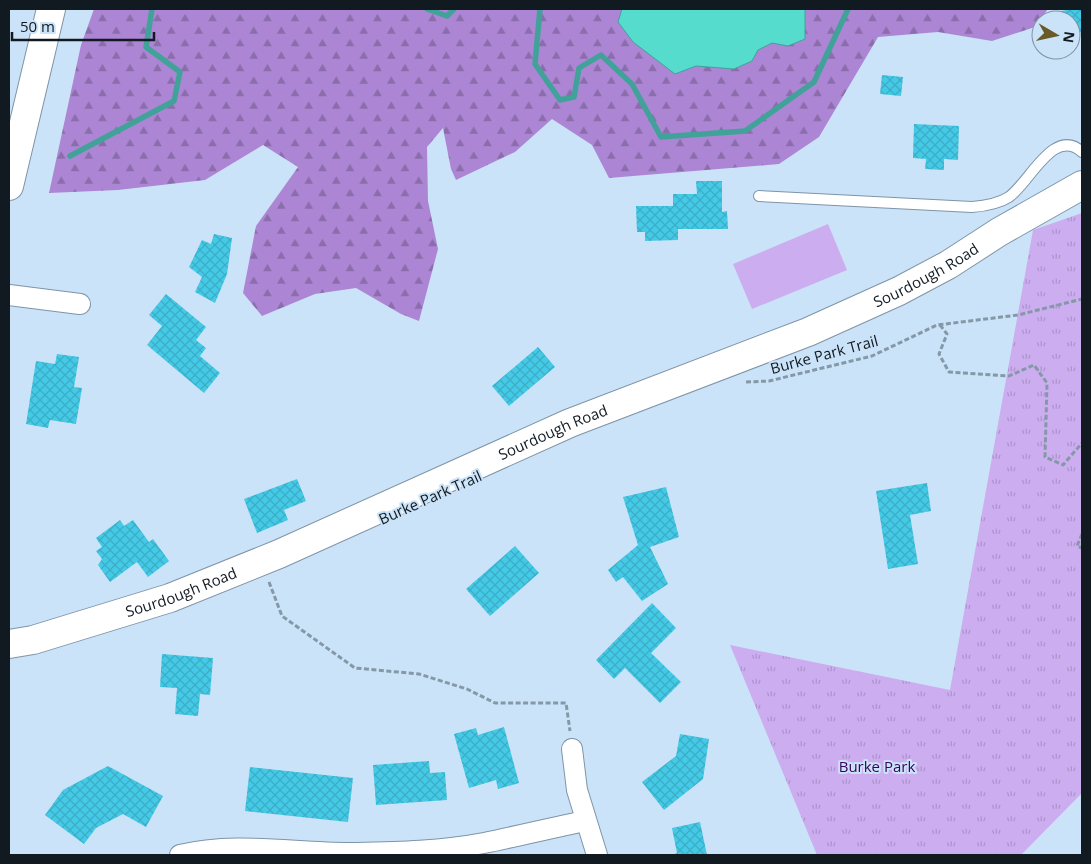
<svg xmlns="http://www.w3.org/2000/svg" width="1091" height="864" viewBox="0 0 1091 864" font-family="'Open Sans',sans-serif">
<defs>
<pattern id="forest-firs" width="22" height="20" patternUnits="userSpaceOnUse" patternTransform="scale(1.25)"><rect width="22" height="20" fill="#ac86d4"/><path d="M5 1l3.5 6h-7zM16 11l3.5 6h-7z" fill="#8b6dac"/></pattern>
<pattern id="park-tufts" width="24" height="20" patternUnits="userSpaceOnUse" patternTransform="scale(1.25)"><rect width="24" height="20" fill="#ccadef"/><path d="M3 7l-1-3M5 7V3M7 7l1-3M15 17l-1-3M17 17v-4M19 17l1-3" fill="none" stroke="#ae94cd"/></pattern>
<pattern id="building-cross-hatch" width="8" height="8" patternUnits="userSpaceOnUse" patternTransform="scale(1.25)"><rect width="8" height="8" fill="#44cae6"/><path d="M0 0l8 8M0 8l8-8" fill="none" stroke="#3badc5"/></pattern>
</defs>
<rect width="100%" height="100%" fill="#cbe3f8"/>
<path fill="#ccadef" d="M828 224 847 270 752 309 733 264Z"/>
<path fill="url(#forest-firs)" d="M94 9H1048L1035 27 992 41 938 32 878 37 819 137 779 164 609 178 592 145 552 119 515 152 456 180 451 169 443 128 427 147 428 201 438 249 419 321 401 314 356 288 315 294 262 316 243 293 256 226 298 167 263 145 205 180 118 190 49 193 81 45Z"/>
<path fill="url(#park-tufts)" d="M1082 213V793L1021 855H817L730 645 950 690 1033 230Z"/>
<path fill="#55dccc" stroke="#41a299" d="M622 9H805V39L788 46 772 43 758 50 752 61 734 69 696 66 675 74 633 42 618 22Z"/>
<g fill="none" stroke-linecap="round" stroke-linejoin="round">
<path stroke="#41a299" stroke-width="5.5" d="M427 9 447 16 454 9
M540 9 535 64 560 100 574 97 579 68 601 55 632 84 661 137 745 131 814 82 848 9
M70 156 174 101 180 72 146 47 152 9"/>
</g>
<path fill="url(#building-cross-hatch)" d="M1071 9H1082V32L1071 34V20H1062L1061 11Z
M882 75 903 77 901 96 880 94Z
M914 124 959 126 958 160 944 159V170L925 169 926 159 913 158Z
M696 181H722V212L727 211 728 229H678V240L645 241V232H637L636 206H673V194H697Z
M214 234 232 238 227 274 215 303 195 292 202 277 189 267 202 240 211 244Z
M166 294 206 327 196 340 206 348 200 356 220 373 204 393 147 345 162 326 149 315Z
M538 347 555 367 509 406 492 386Z
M57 354 79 357 74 387 82 388 76 424 50 420 48 428 26 424 36 361 55 364Z
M297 479 306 501 284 510 288 520 257 533 244 499Z
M927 483 931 511 910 515 918 564 888 569 876 491Z
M666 487 679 537 650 547 668 584 642 601 623 577 616 582 608 570 638 545 623 497Z
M120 520 124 526 133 520 149 542 153 539 169 561 148 577 137 562 110 582 98 565 102 559 96 551 102 547 96 538Z
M515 546 539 573 490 616 466 589Z
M652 603 676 628 651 653 681 682 660 703 625 668 614 679 596 660Z
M162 654 213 658 210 695 200 694 198 716 175 714 177 688 160 687Z
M504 727 519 783 498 789 496 780 469 788 454 734 476 728 478 735Z
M680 734 709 739 703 779 664 810 642 782 676 756Z
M429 761 430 773 445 772 447 800 376 805 373 765Z
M108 766 163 796 146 827 123 814 96 828 84 844 45 815 63 790Z
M250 767 353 778 348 822 245 811Z
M700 822 707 855H672L677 853 672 828Z"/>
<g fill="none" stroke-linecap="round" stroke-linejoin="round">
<defs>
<path id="lane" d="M759 196 972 207C985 206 998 204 1009 197 1030 182 1054 126 1082 152"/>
<path id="street" d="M9 295 80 304
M572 749 577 790 597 855
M180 855C237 841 297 854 355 853 398 852 442 851 484 843 518 836 551 828 585 821"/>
<g id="secondary">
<path d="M9 186 51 9"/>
<path id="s1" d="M9 644 33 640 170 598 279 554 570 423 808 332 899 291 948 265 999 232 1082 185"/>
</g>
</defs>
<use href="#lane" stroke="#7e94a8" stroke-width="12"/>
<use href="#street" stroke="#7e94a8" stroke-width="22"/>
<use href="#secondary" stroke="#7e94a8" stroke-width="30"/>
<path stroke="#8598a7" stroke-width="3" stroke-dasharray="5 2.5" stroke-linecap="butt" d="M940 325 947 334 939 354 949 372 1009 376 1034 365 1047 383 1045 457 1063 465 1082 443
M746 382 769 381 872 356 937 325 1018 315 1082 299
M1082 534 1077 546 1082 548
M269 582 282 616 355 668 419 674 467 689 495 703H566L570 731"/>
<use href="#lane" stroke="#fff" stroke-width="10"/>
<use href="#street" stroke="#fff" stroke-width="20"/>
<use href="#secondary" stroke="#fff" stroke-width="28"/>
</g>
<g text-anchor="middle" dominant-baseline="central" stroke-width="4" stroke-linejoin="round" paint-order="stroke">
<g font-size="15" fill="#111a21" stroke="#cbe3f8">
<text stroke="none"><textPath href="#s1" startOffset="990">Sourdough Road</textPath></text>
<text transform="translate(824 354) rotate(-15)">Burke Park Trail</text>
<text stroke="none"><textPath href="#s1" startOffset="585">Sourdough Road</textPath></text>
<text transform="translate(430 497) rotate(-24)">Burke Park Trail</text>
<text stroke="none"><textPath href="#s1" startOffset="180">Sourdough Road</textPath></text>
</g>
<g font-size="15" fill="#3c0061" stroke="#cbe3f8">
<text x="877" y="766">Burke Park</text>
</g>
</g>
<rect width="1091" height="864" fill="none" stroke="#111a21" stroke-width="20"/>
<g transform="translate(1056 35) rotate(99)"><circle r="24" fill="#cbe3f8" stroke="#8193a2"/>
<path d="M0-4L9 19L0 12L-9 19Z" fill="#6a5a28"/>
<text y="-8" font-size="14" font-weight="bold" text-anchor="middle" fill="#111a21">N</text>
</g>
<path d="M12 32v8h142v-8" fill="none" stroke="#111a21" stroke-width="2.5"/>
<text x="20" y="32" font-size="15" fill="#111a21" stroke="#cbe3f8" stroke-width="4" paint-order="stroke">50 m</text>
</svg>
